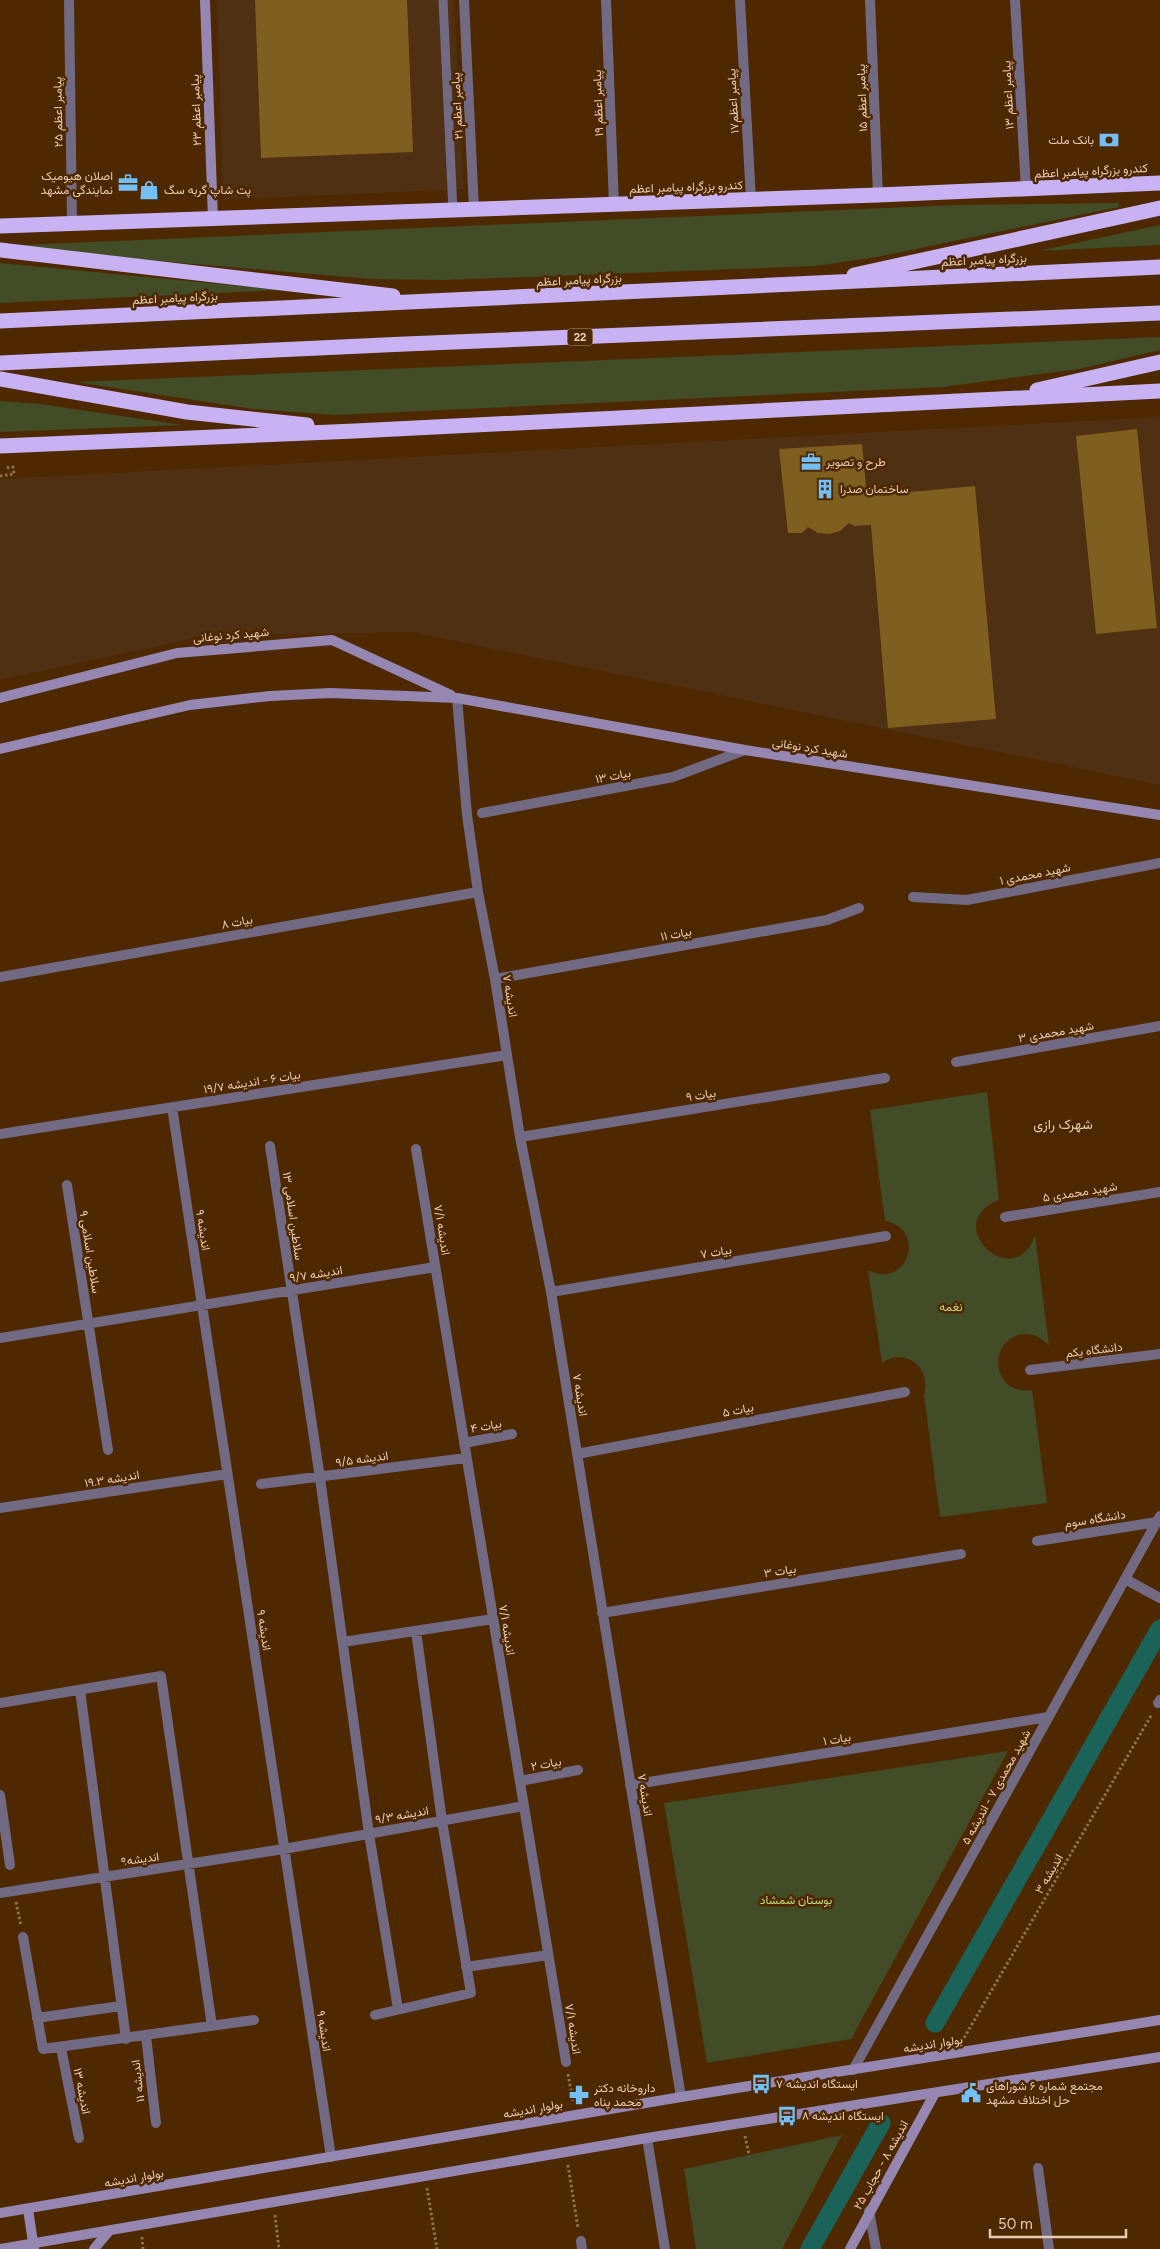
<svg xmlns="http://www.w3.org/2000/svg" width="1160" height="2249" viewBox="0 0 1160 2249" font-family="Figtree,Vazirmatn,sans-serif">
<rect width="100%" height="100%" fill="#4d2800"/>
<path fill="#4f3012" d="M217 0H454L464 189 223 200Z
M1160 417V785L411 632 204 636 0 680V479Z"/>
<path fill="#424c27" d="M1119 203V207L877 257 815 266 447 280 371 279 76 254 22 245 957 205Z
M1160 225V245L1038 251Z
M0 263 283 290 0 303Z
M1160 337V350L1079 369 943 387 335 415 253 409 76 382Z
M0 401 41 404 182 425 0 432Z
M987 1092 999 1200C938 1224 1016 1295 1035 1235L1049 1346C1043 1339 1036 1334 1026 1334 987 1335 989 1396 1032 1390L1047 1503 940 1517 924 1395C932 1367 905 1347 882 1363L868 1270C907 1291 928 1229 885 1221L870 1110Z
M1008 1751 851 2039 707 2063 664 1803Z
M842 2135 782 2249H696L684 2169Z"/>
<g fill="none" stroke-linecap="round" stroke-linejoin="round">
<path stroke="#1b6258" stroke-width="19" d="M935 2023 1160 1629
M810 2249 881 2123"/>
</g>
<path fill="#7f5f1f" d="M255 0H407L413 152 261 158Z
M1137 429 1157 628 1096 634 1076 436Z
M862 444 867 496 975 486 996 719 888 728 871 525 855 526 849 523 840 531 829 534 818 533 808 527 802 533H788L779 449Z"/>
<g fill="none" stroke-linecap="round" stroke-linejoin="round">
<path stroke="#92704f" stroke-width="3" stroke-dasharray="2.5 2.5" stroke-linecap="butt" d="M0 476 14 474 13 467 5 468
M16 1902 21 1926
M964 2038 1152 1714
M568 2074 573 2102
M745 2136 749 2155
M568 2165 578 2228
M427 2188 437 2249
M275 2215 279 2249
M142 2237 143 2249"/>
<path stroke="#726983" stroke-width="9" d="M443 0 453 211"/>
<path stroke="#726983" stroke-width="10" d="M69 0 72 223
M464 0 474 210
M606 0 614 205
M740 0 751 200
M870 0 878 195
M1015 0 1026 189
M457 698 467 815 478 892 495 979 520 1137 551 1292 681 2097
M482 813 673 777 745 750
M913 897 967 900 1160 863
M0 977 478 892
M495 979 827 920 859 908
M956 1062 1160 1026
M172 1107 331 2157
M0 1134 507 1055
M520 1137 885 1078
M270 1146 320 1478 369 1834 398 2009
M416 1149 566 2062
M67 1185 108 1450
M1005 1217 1160 1192
M551 1292 886 1236
M0 1338 435 1267
M1030 1370 1160 1354
M464 1443 512 1434
M577 1454 905 1392
M261 1484 466 1458
M0 1508 227 1474
M1037 1541 1157 1522
M1125 1579 1160 1598
M602 1613 961 1554
M343 1642 493 1619
M80 1690 126 2039
M0 1703 161 1676 212 2026
M1158 1703 1160 1700
M520 1781 578 1770
M630 1785 1048 1717
M0 1795 10 1865
M0 1893 284 1849 524 1806
M23 1937 43 2049 254 2020
M466 1967 548 1955
M375 2015 471 1993 442 1821 416 1631
M37 2018 121 2006
M146 2036 156 2123
M61 2048 79 2138
M853 2070 1160 1516
M647 2138 665 2249
M1038 2168 1049 2249
M869 2211 876 2249
M581 2241 582 2249"/>
<path stroke="#9587b1" stroke-width="10" d="M205 0 213 219
M0 698 177 653 332 640 451 695
M0 749 190 705 270 696 330 693 457 698 745 750 1160 815
M28 2209 34 2249
M0 2213 681 2097 1160 2020
M0 2249 647 2138 1160 2057
M94 2249 109 2231
M850 2249 935 2093"/>
<path stroke="#c9b2f3" stroke-width="15" d="M0 226 878 195 1160 183
M0 250 393 296
M854 275 1160 208
M0 321 1160 267
M0 363 405 344 1160 313
M0 379 187 412 307 425
M1037 390 1160 362
M0 446 355 431 1160 391"/>
</g>
<defs>
<symbol id="bank-bare" viewBox="-9 -9 18 18"><path d="M-6-4H6V4H-6ZM0-2.3a2.3 2.3 0 1 0 0 4.6a2.3 2.3 0 1 0 0-4.6Z" fill="#74c0f6" stroke="#4d2800" stroke-width="2.5" paint-order="stroke"/></symbol>
<symbol id="office-bare" viewBox="-9 -9 18 18"><path d="M-6-3h4V-5.5h4V-3h4V5H-6ZM-1-4.5V-3h2v-1.5ZM-6 0V1H6V0Z" fill="#74c0f6" stroke="#4d2800" stroke-width="2.5" paint-order="stroke"/></symbol>
<symbol id="shop-bare" viewBox="-9 -9 18 18"><path d="M-5-2.5h2.3a2.7 3.5 0 0 1 5.4 0H5L5.5 6h-11ZM-1.5-2.5h3a1.5 2.3 0 0 0-3 0Z" fill="#74c0f6" stroke="#4d2800" stroke-width="2.5" paint-order="stroke"/></symbol>
<symbol id="building-bare" viewBox="-9 -9 18 18"><path d="M-4-6H4V6H1V3H-1V6H-4ZM-2.5-4.3h1.7v1.8h-1.7ZM.8-4.3h1.7v1.8H.8ZM-2.5-1h1.7V.8h-1.7ZM.8-1h1.7V.8H.8Z" fill="#74c0f6" stroke="#4d2800" stroke-width="2.5" paint-order="stroke"/></symbol>
<symbol id="bus-bare" viewBox="-9 -9 18 18"><path d="M-5-6H5V4H4V6H2V4H-2V6H-4V4H-5ZM-3.5-4V0h7V-4ZM-3.5 1.2v1.5H-2V1.2ZM2 1.2v1.5H3.5V1.2Z" fill="#74c0f6" stroke="#4d2800" stroke-width="2.5" paint-order="stroke"/></symbol>
<symbol id="civic-bare" viewBox="-9 -9 18 18"><path d="M-.6-6.5H3V-4.5H.6V-3L4-1V1h2V6H-6V1h2V-1L-.6-3ZM-1.2 2.5V6h2.4V2.5Z" fill="#74c0f6" stroke="#4d2800" stroke-width="2.5" paint-order="stroke"/></symbol>
<symbol id="pharmacy-bare" viewBox="-9 -9 18 18"><path d="M-2-6h4v4h4v4h-4v4h-4v-4h-4v-4h4Z" fill="#74c0f6" stroke="#4d2800" stroke-width="2.5" paint-order="stroke"/></symbol>
</defs>
<g fill-rule="evenodd">
<use href="#bank-bare" x="1095" y="126" width="28" height="28"/>
<use href="#office-bare" x="114" y="169" width="28" height="28"/>
<use href="#shop-bare" x="135" y="176" width="28" height="28"/>
<use href="#office-bare" x="797" y="448" width="28" height="28"/>
<use href="#building-bare" x="811" y="475" width="28" height="28"/>
<use href="#bus-bare" x="747" y="2070" width="28" height="28"/>
<use href="#civic-bare" x="957" y="2079" width="28" height="28"/>
<use href="#pharmacy-bare" x="565" y="2081" width="28" height="28"/>
<use href="#bus-bare" x="773" y="2102" width="28" height="28"/>
</g>
<g text-anchor="middle" dominant-baseline="central" stroke-width="5" stroke-linejoin="round" paint-order="stroke">
<rect fill="#4d2800" stroke="#bb9b7e" stroke-width="1" x="567.5" y="328.5" width="25" height="17" rx="4"/>
<g font-size="11" font-weight="bold" fill="#eaccb4">
<text x="580" y="337">22</text>
</g>
<g font-size="12" fill="#eaccb4" stroke="#4d2800">
<text transform="translate(1008 95) rotate(-93)">پیامبر اعظم ۱۳</text>
<text transform="translate(862 98) rotate(-92)">پیامبر اعظم ۱۵</text>
<text transform="translate(733 101) rotate(-93)">پیامبر اعظم۱۷</text>
<text transform="translate(598 103) rotate(-92)">پیامبر اعظم ۱۹</text>
<text transform="translate(457 106) rotate(-93)">پیامبر اعظم ۲۱</text>
<text transform="translate(196 110) rotate(-92)">پیامبر اعظم ۲۳</text>
<text transform="translate(58 112) rotate(-91)">پیامبر اعظم ۲۵</text>
<text transform="translate(1091 171) rotate(-3)">کندرو بزرگراه پیامبر اعظم</text>
<text transform="translate(686 187) rotate(-2)">کندرو بزرگراه پیامبر اعظم</text>
<text transform="translate(984 260) rotate(-3)">بزرگراه پیامبر اعظم</text>
<text transform="translate(579 280) rotate(-3)">بزرگراه پیامبر اعظم</text>
<text transform="translate(175 298) rotate(-3)">بزرگراه پیامبر اعظم</text>
<text transform="translate(231 635) rotate(-5)">شهید کرد نوغانی</text>
<text transform="translate(810 748) rotate(9)">شهید کرد نوغانی</text>
<text transform="translate(613 776) rotate(-11)">بیات ۱۳</text>
<text transform="translate(1035 874) rotate(-11)">شهید محمدی ۱</text>
<text transform="translate(237 922) rotate(-10)">بیات ۸</text>
<text transform="translate(676 934) rotate(-10)">بیات ۱۱</text>
<text transform="translate(510 996) rotate(81)">اندیشه ۷</text>
<text transform="translate(1056 1032) rotate(-10)">شهید محمدی ۳</text>
<text transform="translate(252 1082) rotate(-9)">بیات ۶ - اندیشه ۱۹/۷</text>
<text transform="translate(701 1095) rotate(-9)">بیات ۹</text>
<text transform="translate(1080 1192) rotate(-9)">شهید محمدی ۵</text>
<text transform="translate(293 1216) rotate(82)">سلاطین اسلامی ۱۳</text>
<text transform="translate(203 1230) rotate(81)">اندیشه ۹</text>
<text transform="translate(442 1230) rotate(81)">اندیشه ۷/۱</text>
<text transform="translate(90 1252) rotate(81)">سلاطین اسلامی ۹</text>
<text transform="translate(716 1252) rotate(-9)">بیات ۷</text>
<text transform="translate(316 1274) rotate(-9)">اندیشه ۹/۷</text>
<text transform="translate(1094 1350) rotate(-7)">دانشگاه یکم</text>
<text transform="translate(580 1395) rotate(81)">اندیشه ۷</text>
<text transform="translate(738 1410) rotate(-11)">بیات ۵</text>
<text transform="translate(486 1426) rotate(-10)">بیات ۴</text>
<text transform="translate(362 1459) rotate(-8)">اندیشه ۹/۵</text>
<text transform="translate(112 1479) rotate(-9)">اندیشه ۱۹.۳</text>
<text transform="translate(1095 1519) rotate(-9)">دانشگاه سوم</text>
<text transform="translate(780 1571) rotate(-9)">بیات ۳</text>
<text transform="translate(264 1630) rotate(81)">اندیشه ۹</text>
<text transform="translate(507 1630) rotate(81)">اندیشه ۷/۱</text>
<text transform="translate(837 1739) rotate(-9)">بیات ۱</text>
<text transform="translate(546 1764) rotate(-11)">بیات ۲</text>
<text transform="translate(996 1787) rotate(-61)">شهید محمدی ۷ - اندیشه ۵</text>
<text transform="translate(645 1795) rotate(81)">اندیشه ۷</text>
<text transform="translate(402 1815) rotate(-10)">اندیشه ۹/۳</text>
<text transform="translate(140 1859) rotate(-8)">اندیشه۹</text>
<text transform="translate(1049 1874) rotate(-60)">اندیشه ۳</text>
<text transform="translate(573 2029) rotate(81)">اندیشه ۷/۱</text>
<text transform="translate(324 2031) rotate(81)">اندیشه ۹</text>
<text transform="translate(933 2044) rotate(-9)">بولوار اندیشه</text>
<text transform="translate(138 2081) rotate(-97)">اندیشه ۱۱</text>
<text transform="translate(82 2091) rotate(79)">اندیشه ۱۳</text>
<text transform="translate(533 2109) rotate(-10)">بولوار اندیشه</text>
<text transform="translate(881 2165) rotate(-61)">اندیشه ۸ - حجاب ۲۵</text>
<text transform="translate(134 2178) rotate(-10)">بولوار اندیشه</text>
</g>
<g font-size="12" fill="#eaccb4" stroke="#4d2800" text-anchor="start">
<text x="1094" y="140" text-anchor="end">بانک ملت</text>
<text x="113" y="176" text-anchor="end">اصلان هیومیک<tspan x="113" dy="14">نمایندگی مشهد</tspan></text>
<text x="164" y="190">پت شاپ گربه سگ</text>
<text x="826" y="462">طرح و تصویر</text>
<text x="840" y="489">ساختمان صدرا</text>
<text x="776" y="2084">ایستگاه اندیشه ۷</text>
<text x="986" y="2086">مجتمع شماره ۶ شوراهای<tspan x="986" dy="14">حل اختلاف مشهد</tspan></text>
<text x="594" y="2088">داروخانه دکتر<tspan x="594" dy="14">محمد پناه</tspan></text>
<text x="802" y="2116">ایستگاه اندیشه ۸</text>
</g>
<g font-size="12" fill="#c2da7f" stroke="#4d2800">
<text x="951" y="1307">نغمه</text>
<text x="796" y="1900">بوستان شمشاد</text>
</g>
<g font-size="14" fill="#eaccb4" stroke="#4d2800">
<text x="1063" y="1124">شهرک رازی</text>
</g>
</g>
<path d="M990 2229v8h136v-8" fill="none" stroke="#eaccb4" stroke-width="2.5"/>
<text x="998" y="2229" font-size="15" fill="#eaccb4" stroke="#4d2800" stroke-width="4" paint-order="stroke">50 m</text>
</svg>
